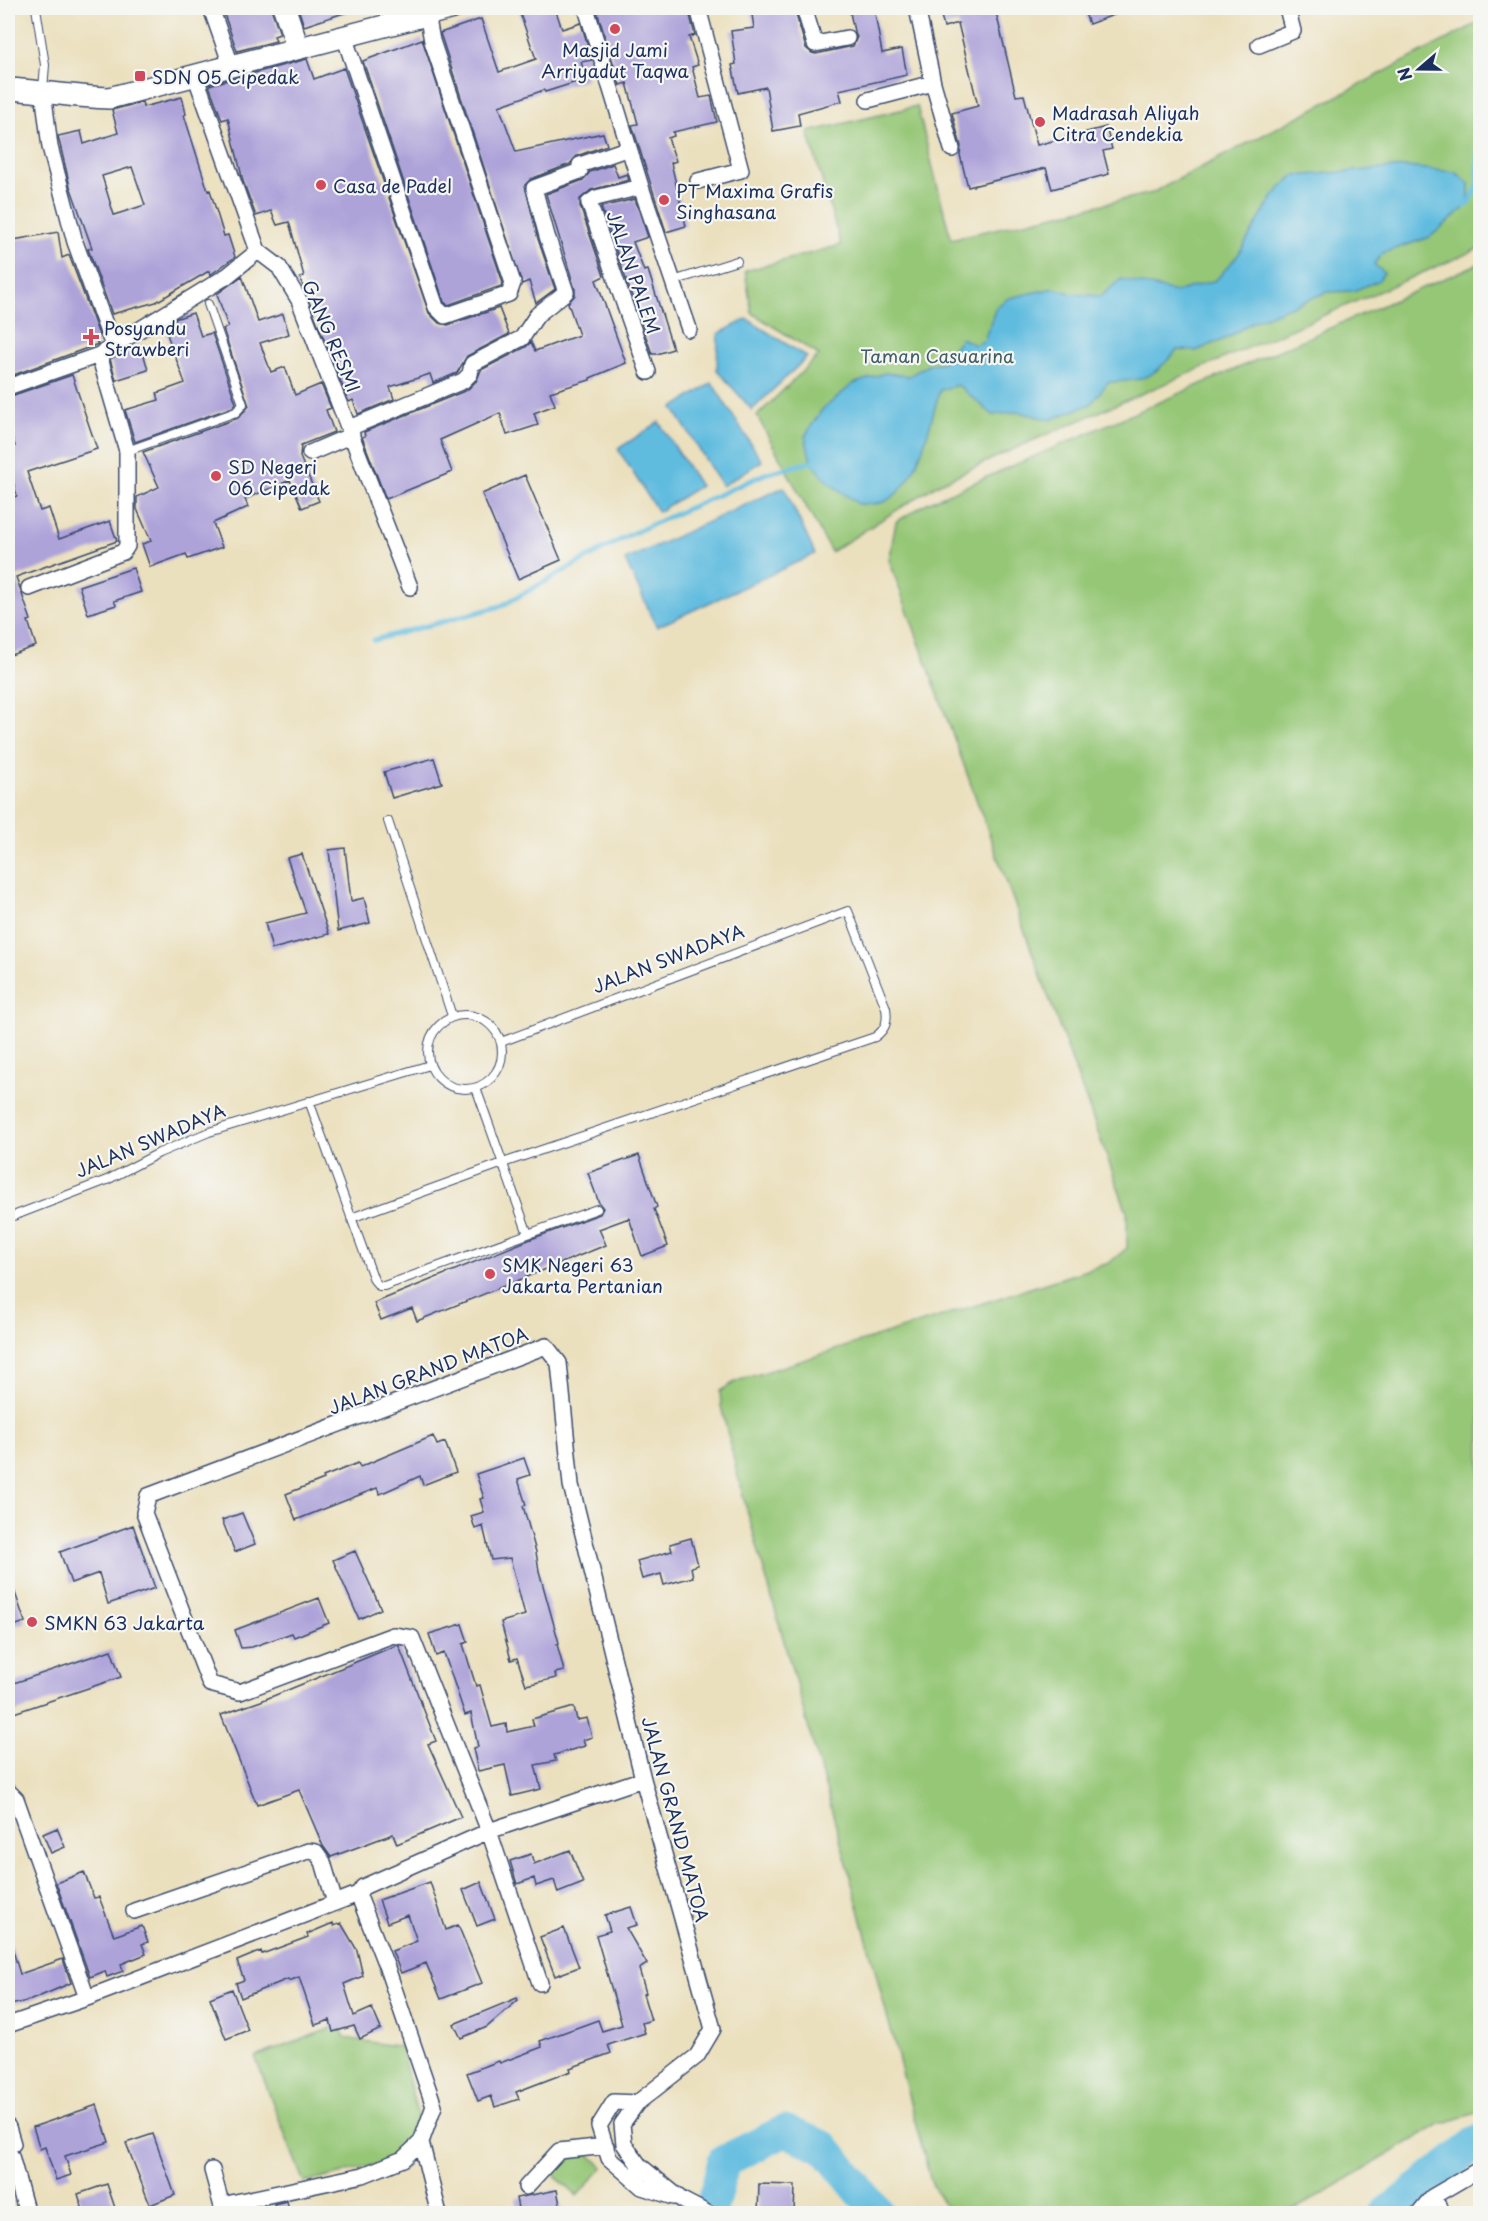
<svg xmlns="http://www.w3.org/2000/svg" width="1488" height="2221" viewBox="0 0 1488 2221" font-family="'Playpen Sans',sans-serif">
<rect width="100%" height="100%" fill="#f6f6f2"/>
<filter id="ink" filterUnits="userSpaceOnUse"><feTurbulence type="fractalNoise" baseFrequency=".0167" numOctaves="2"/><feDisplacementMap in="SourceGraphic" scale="12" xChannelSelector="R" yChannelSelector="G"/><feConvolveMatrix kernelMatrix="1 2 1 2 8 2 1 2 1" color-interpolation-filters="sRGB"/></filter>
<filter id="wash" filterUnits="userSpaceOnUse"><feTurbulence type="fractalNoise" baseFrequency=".008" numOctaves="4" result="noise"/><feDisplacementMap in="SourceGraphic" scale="24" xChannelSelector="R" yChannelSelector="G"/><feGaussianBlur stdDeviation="1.35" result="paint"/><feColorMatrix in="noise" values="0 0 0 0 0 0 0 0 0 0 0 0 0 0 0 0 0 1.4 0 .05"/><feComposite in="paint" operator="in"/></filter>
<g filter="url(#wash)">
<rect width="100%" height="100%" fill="#ebe0be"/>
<path fill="#96c777" stroke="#587b6a" stroke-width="1.5" d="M1480 22V248L1027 443 938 484 831 552 757 416 819 355 752 313 745 271 841 245 808 132 917 106 951 239 1152 193Z
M1480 263V2112L1440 2124 1307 2203 1285 2213H949L931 2182 847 1864 741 1489 721 1406 720 1391 737 1381 1109 1263 1127 1248V1212L889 560 896 522 927 503Z
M340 2025 345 2038 401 2047 426 2152 304 2183 255 2057Z
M578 2143 603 2167 577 2196 551 2172Z"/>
<path fill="#61bcdf" stroke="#3e769e" stroke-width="1.5" d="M1406 167 1455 172 1469 183V204L1430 237 1383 253 1374 264 1384 273 1378 281 1353 291 1327 292 1252 322 1227 338 1196 351 1177 350C1153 378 1145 381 1108 382L1091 404 1050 420 1019 412 993 415 958 385 940 390C929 424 920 483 886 501 879 505 866 504 858 504L828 482 811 462 805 436 821 411 853 384 885 373 909 376 930 364 943 362 961 338 975 345 984 341 996 307 1009 298 1054 288 1073 294 1101 296 1121 279 1176 292 1216 280 1238 255 1274 195 1293 176Z
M747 319 807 357 752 410 717 370 718 334Z
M712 383 762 461 722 486 673 408Z
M659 422 700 486 658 512 618 449Z
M784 487 815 554 657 627 625 560Z"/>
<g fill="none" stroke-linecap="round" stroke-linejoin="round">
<path stroke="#61bcdf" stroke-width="5" d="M1465 206 1469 204 1479 183 1478 155 1480 151
M374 640 501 606 631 534 767 473 811 462 817 458"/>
<path stroke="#61bcdf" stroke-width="33" d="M710 2214 724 2161 785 2131 824 2147 879 2214
M1386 2214 1480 2140"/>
</g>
<g id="blocks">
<path fill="#ada3d9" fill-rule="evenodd" d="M222 8H271L280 34 274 36 276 41 237 51Z
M298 8H352L353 10 304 26Z
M518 8H555L562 29 581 23 592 60 581 62 586 79 545 92 544 90 499 106 516 152 603 133 607 145 577 156 570 164 531 179 525 185 538 239 555 289 536 303 529 281 522 284 440 33 481 19 499 72 536 59Z
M596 8H688L695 35 689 37 698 65 692 67 700 98 711 96 717 122 673 132 674 136 668 138 676 161 671 163 686 226 666 232 632 125 638 124 627 83 620 85Z
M751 8H794L806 48 812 53 816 54 853 46 857 37 854 31 849 8H874L882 53 902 49 907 75 839 90 842 101 798 113 800 126 773 131 766 87 738 93 732 65 736 64 731 31 754 28Z
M939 8H995L1016 96 1024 95 1037 145 1106 127 1112 149 1103 151 1109 174 1052 189 1046 168 968 187 960 155 961 146 952 113 978 106 958 23 944 27Z
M1083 8H1129L1130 9 1089 24Z
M422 39 503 283 501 286 448 305 444 302 363 61Z
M307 59 314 79 344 68 429 313 439 323 448 325 499 308 509 334 467 356 457 373 433 383 430 374 390 387 394 399 358 414 353 400 349 402 304 289 300 278 304 276 289 222 277 225 271 211 256 216 243 181 228 118 222 120 209 85Z
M182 97 186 114 184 115 208 191 210 190 224 236 228 235 235 257 210 275 209 271 156 302 112 314 88 249 92 248 70 186 58 136 81 131 84 144 118 133 112 110 142 102 143 107ZM132 167 145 205 114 215 102 176Z
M613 164 618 177 627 174 629 180 591 190 580 199V206L604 276 596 280 626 363 590 378V380L550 392 555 405 534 413 538 425 507 435 500 413 440 440 452 472 386 499 362 437 365 436 364 432 467 390 477 380 481 370 526 347 531 342 535 351 579 335 568 303 575 295V289L546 194 583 180 590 172Z
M635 199 648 237 633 242 644 271 648 270 673 349 657 354H652L601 207Z
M58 232 62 258 69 255 99 335 94 338 98 344 8 377V241Z
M242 276 258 322 283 314 289 334 260 343 271 372 285 367 295 395 321 384 331 408 326 410 334 432 301 445 300 457 319 501 302 508 290 480 245 499 248 507 213 523 222 547 188 559 186 554 150 567 142 544 151 541 137 509V497L159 487 143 452 238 418 249 406 223 329 228 327 217 294Z
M193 313 201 336 212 333 236 403 233 407 135 442 125 410 159 400 157 393 185 383 164 326 175 319Z
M141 345 148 370 116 380 110 359 126 350Z
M72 375 97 449 27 472 40 511 49 508 59 539 110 521 117 541 16 577 31 620 28 621 36 646 8 656V499L17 496 8 463V448L15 446 8 424V397Z
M525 475 561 560 518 579 482 494Z
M133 568 141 592 114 601 116 605 88 614 79 586Z
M434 758 442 783 392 798 384 772Z
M345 848 351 901 364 898 370 923 338 931 329 850Z
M302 854 329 934 272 949 265 923 306 913 287 858Z
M639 1155 657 1207 654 1209 668 1246 642 1256 629 1218 599 1229 606 1245 417 1321 412 1308 381 1320 374 1303 531 1239 600 1214 603 1208 599 1203 588 1173Z
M433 1436 437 1445 445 1442 456 1472 423 1485 420 1476 380 1494 377 1488 296 1520 286 1494 324 1479 323 1477 358 1463 360 1467Z
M524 1458 530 1475 518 1479 526 1505 523 1506 536 1552 539 1571 559 1643 557 1644 564 1671 555 1673 556 1678 526 1685 517 1658 511 1660 501 1622 525 1615 510 1558 491 1560 483 1526 475 1529 471 1516 484 1512 480 1499 484 1498 476 1474Z
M242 1513 255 1544 235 1552 222 1520Z
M133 1525 155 1588 108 1604 99 1573 71 1583 60 1552Z
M691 1538 698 1565 691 1567 693 1577 664 1585 661 1574 642 1579 637 1561 672 1551 670 1544Z
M355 1551 381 1609 359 1619 333 1560Z
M10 1578 25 1622 8 1628V1579Z
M319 1598 329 1623 294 1637 292 1633 252 1647 241 1648 235 1630Z
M462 1624 468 1642 463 1644 476 1686 480 1685 492 1727 506 1724 507 1732 534 1726 532 1719 574 1707 577 1720 587 1718 592 1737 583 1740 585 1746 554 1755 556 1761 535 1765 541 1789 512 1796 505 1765 478 1771 473 1748 478 1747 471 1713 465 1715 444 1653 436 1656 429 1634Z
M397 1645 399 1646 436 1741 428 1744 461 1817 397 1844 393 1834 331 1857 323 1846 299 1790 257 1805 221 1715 261 1701Z
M111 1650 121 1677 8 1715V1685Z
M57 1828 65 1847 51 1853 43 1834Z
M570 1850 583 1883 558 1893 554 1880 536 1886 534 1878 517 1884 510 1861 531 1854 534 1864Z
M84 1872 94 1898 99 1897 114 1936 142 1926 148 1942 142 1944 146 1954 121 1964 123 1971 107 1977 105 1971 90 1977 56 1883Z
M430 1882 446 1930 458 1925 482 1983 441 1999 426 1963 401 1973 392 1951 417 1941 408 1915 387 1923 379 1900Z
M481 1882 495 1919 477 1926 463 1890Z
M631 1907 637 1925 626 1928 647 1964 639 1969 646 1993 643 1994 651 2020 642 2023 645 2033 608 2045 611 2053 570 2068 571 2071 516 2092 519 2099 495 2107 491 2096 478 2101 467 2073 499 2061 500 2063 542 2047 540 2041 598 2020 602 2031 622 2025 596 1935 610 1931 605 1915Z
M333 1923 334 1926 341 1923 357 1950 363 1976 344 1984 354 2016 372 2008 381 2029 360 2039 354 2026 333 2032 330 2020 315 2025 299 1977 289 1981 288 1979 241 1998 236 1983 244 1980 237 1961 261 1951 262 1954 308 1937 307 1934Z
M564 1928 579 1967 555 1976 540 1937Z
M11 1944 20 1974 63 1959 71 1983 31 2000 10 2005 8 1996V1945Z
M232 1989 248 2030 226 2039 210 1998Z
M517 1998 518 2000 487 2027 461 2038 454 2024Z
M97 2105 109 2142 65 2156 71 2175 56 2180 45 2147 40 2149 33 2127Z
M153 2134 175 2195 150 2205 126 2143Z
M107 2184 117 2214H84L78 2194Z
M759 2184 795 2185 794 2214H758Z
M557 2190 562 2214H519L516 2198Z
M287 2201 290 2214H276L274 2204Z"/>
</g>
</g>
<g filter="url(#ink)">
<use href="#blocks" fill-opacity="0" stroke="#3a4a6c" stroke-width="1.5"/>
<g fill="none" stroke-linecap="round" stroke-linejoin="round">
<defs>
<path id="lane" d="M36 8 45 65 43 89
M277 8 291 49
M673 281 737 261
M127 451 236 412 243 404 208 304
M388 821 452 1016
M428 1052a37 37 0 1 1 74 0a37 37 0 1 1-74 0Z
M476 1088 528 1234
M309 1101 374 1280 379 1286H384L597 1209
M8 1218 107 1180 159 1153 209 1132 430 1065
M351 1218 503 1163 875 1037C886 1029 888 1022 886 1008L848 911 501 1042"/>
<path id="street" d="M211 8 231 65
M288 8 301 47
M586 8 641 187 689 329
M804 8 815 44 847 38
M344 36 436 307 445 316 509 294 513 283 432 41 426 8
M1259 45 1293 31 1287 8
M195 75 258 251 279 267 299 300 410 587
M933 83 952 149
M868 100 933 83 917 8
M698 181 741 170 698 8
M641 187 596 198 589 203 648 372
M113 346 227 276 258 251
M8 387 99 355
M349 428 463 381 470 374 472 364 522 338 537 315 566 292 547 236 534 188 580 171V165L629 148
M310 453 352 435
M29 588 123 552 127 546V451L99 355 113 346 75 242 50 147 43 91
M8 1791 16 1799 87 1998
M134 1911 308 1851 316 1852 323 1862 335 1903
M540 1983 489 1831 412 1638 393 1635 240 1692 210 1684 144 1513 148 1496 546 1346 559 1363 571 1485 643 1779 713 2029 697 2056 637 2103 622 2124 624 2144 639 2165 682 2200 709 2214
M8 2025 87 1998 335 1903 358 1894 363 1887 489 1831 643 1779
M637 2103 614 2102 599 2126 609 2158 642 2187 674 2197
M8 2127 13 2144
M421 2142 439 2214
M11 2156 27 2214
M212 2170 224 2214
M526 2187 559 2151 606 2146
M1432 2197 1444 2214
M222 2205 363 2175 403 2159 421 2142 434 2106 387 1968 358 1894
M1418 2214 1432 2197 1480 2169"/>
<path id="secondary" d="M8 89C42 91 75 97 109 98L453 8"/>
</defs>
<use href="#lane" stroke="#3a4a6c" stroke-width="10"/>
<use href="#street" stroke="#3a4a6c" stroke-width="18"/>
<use href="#secondary" stroke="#3a4a6c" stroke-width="24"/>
<use href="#lane" stroke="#fff" stroke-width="8"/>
<use href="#street" stroke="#fff" stroke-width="15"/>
<use href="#secondary" stroke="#fff" stroke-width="21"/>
</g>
</g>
<g fill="#d1495b" stroke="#f6f6f2" stroke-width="2">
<circle cx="615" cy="29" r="6"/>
<rect x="134" y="70" width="12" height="12" rx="3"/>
<circle cx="1040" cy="122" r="6"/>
<circle cx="321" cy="185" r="6"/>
<circle cx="664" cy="200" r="6"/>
<path d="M88 328h6v6h6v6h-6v6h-6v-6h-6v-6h6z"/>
<circle cx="216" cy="476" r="6"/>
<circle cx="490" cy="1274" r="6"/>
<circle cx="32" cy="1622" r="6"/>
</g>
<g text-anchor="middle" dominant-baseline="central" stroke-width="4.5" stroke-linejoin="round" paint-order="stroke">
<g font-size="18" fill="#1b2f5e" stroke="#f6f6f2" text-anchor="start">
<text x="615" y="49" text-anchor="middle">Masjid Jami<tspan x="615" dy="21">Arriyadut Taqwa</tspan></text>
<text x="152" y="76">SDN 05 Cipedak</text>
<text x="1052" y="112">Madrasah Aliyah<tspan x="1052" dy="21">Citra Cendekia</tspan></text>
<text x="333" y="185">Casa de Padel</text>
<text x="676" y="190">PT Maxima Grafis<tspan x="676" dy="21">Singhasana</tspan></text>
<text x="104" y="327">Posyandu<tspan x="104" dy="21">Strawberi</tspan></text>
<text x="228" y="466">SD Negeri<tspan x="228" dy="21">06 Cipedak</tspan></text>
<text x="502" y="1264">SMK Negeri 63<tspan x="502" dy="21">Jakarta Pertanian</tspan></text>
<text x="44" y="1622">SMKN 63 Jakarta</text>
</g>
<g font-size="18" fill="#1b2f5e" stroke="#f6f6f2">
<text transform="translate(634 272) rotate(71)">JALAN PALEM</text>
<text transform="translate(332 336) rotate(67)">GANG RESMI</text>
<text transform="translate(668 958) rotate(-21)">JALAN SWADAYA</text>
<text transform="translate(150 1140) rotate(-23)">JALAN SWADAYA</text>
<text transform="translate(428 1370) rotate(-21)">JALAN GRAND MATOA</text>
<text transform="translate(676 1819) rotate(75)">JALAN GRAND MATOA</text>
</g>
<g font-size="18" fill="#405d66" stroke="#f6f6f2">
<text x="937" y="355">Taman Casuarina</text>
</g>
</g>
<rect width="1488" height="2221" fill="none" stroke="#f6f6f2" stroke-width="30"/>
<g transform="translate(1419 69) rotate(250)" stroke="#f6f6f2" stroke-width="4.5" paint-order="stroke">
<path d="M0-4.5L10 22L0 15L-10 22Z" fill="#1b2f5e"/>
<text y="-9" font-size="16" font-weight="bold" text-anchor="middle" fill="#1b2f5e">N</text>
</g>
</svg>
